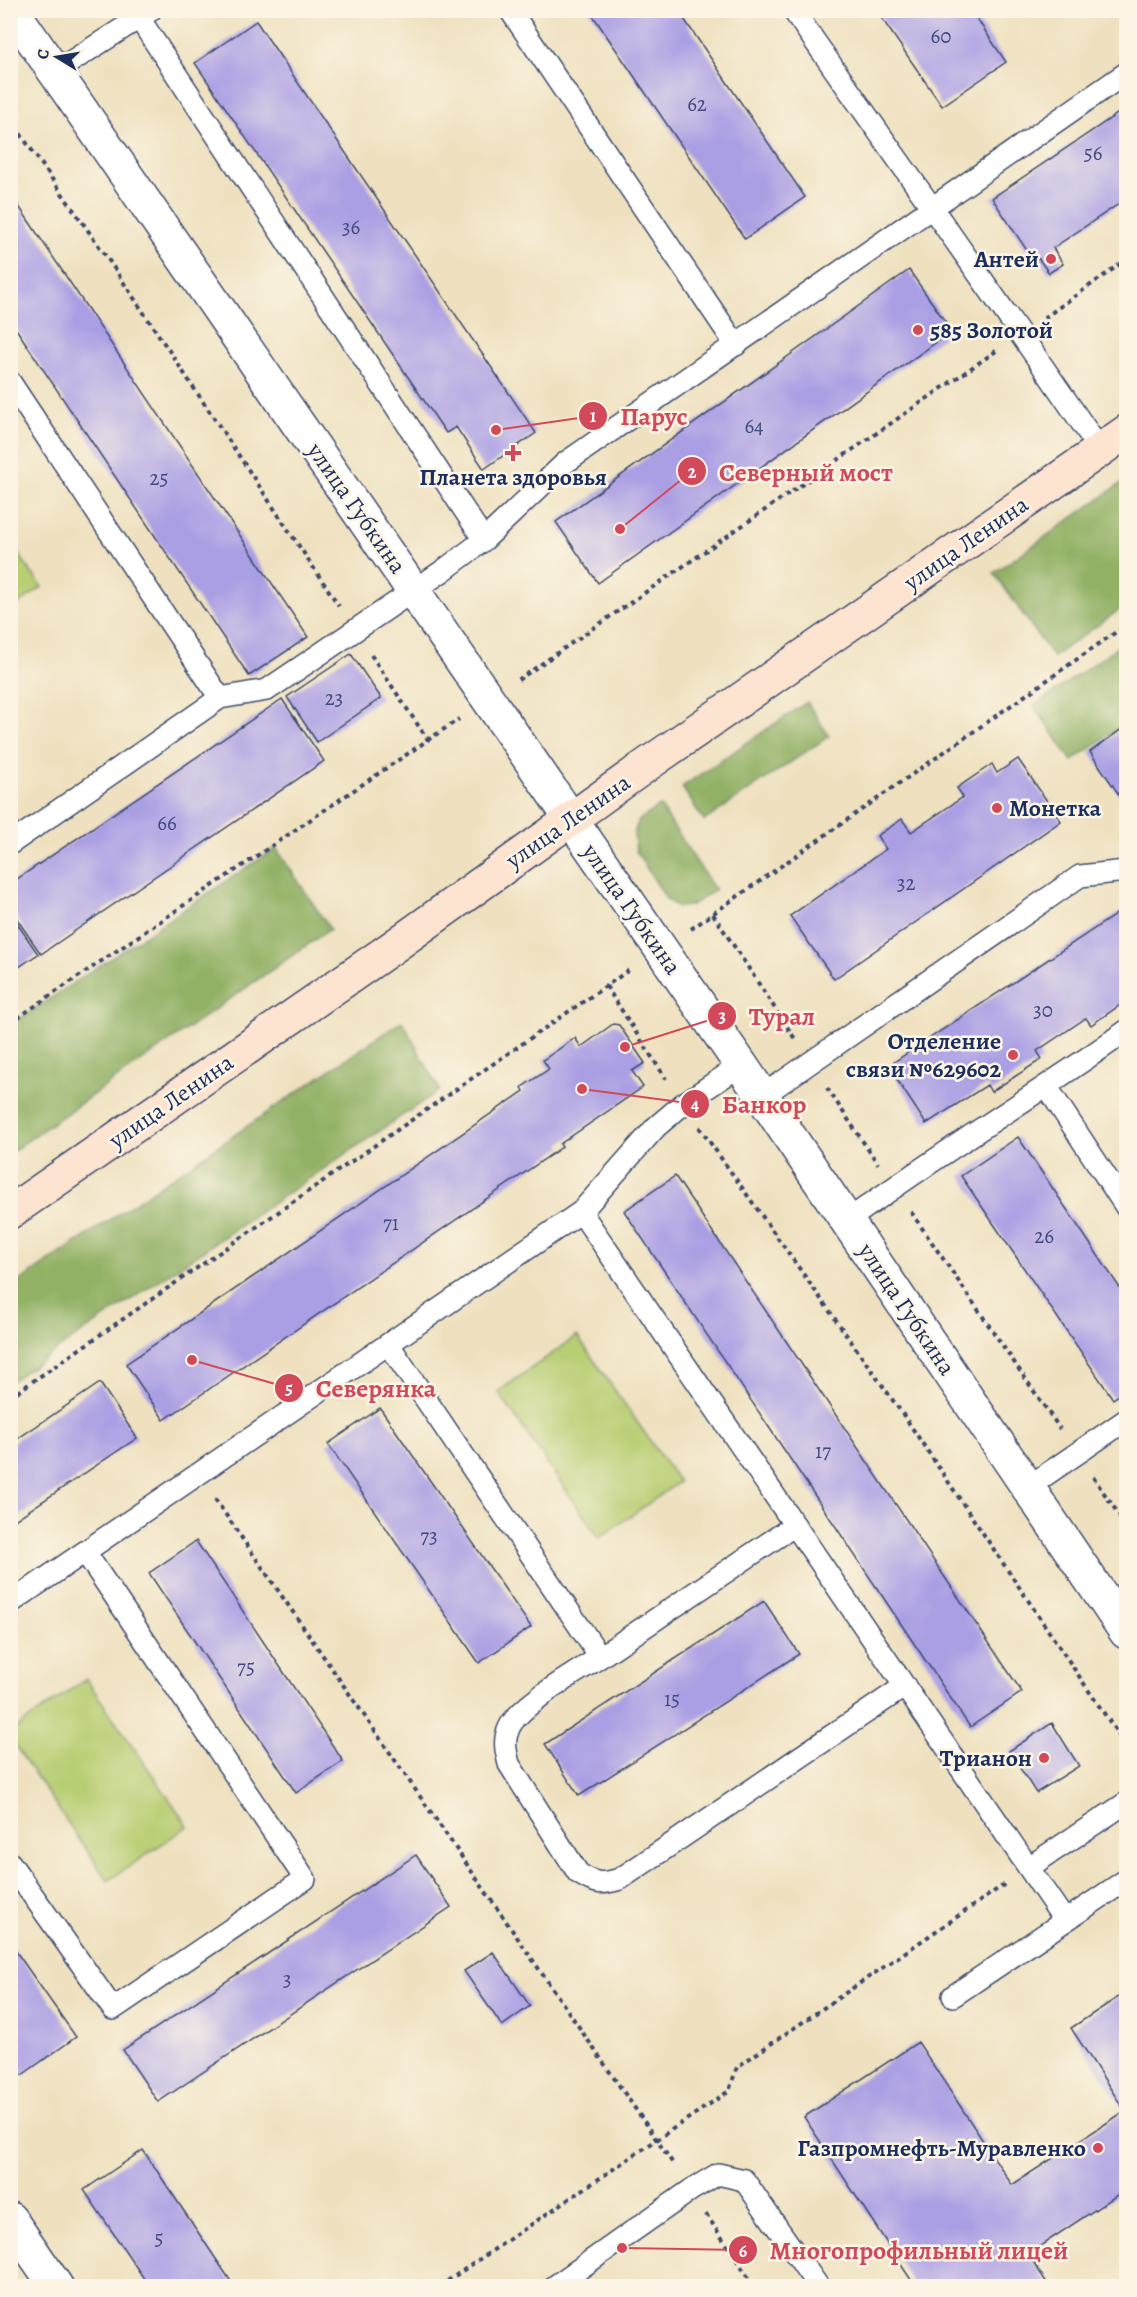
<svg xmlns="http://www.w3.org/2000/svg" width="1137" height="2297" viewBox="0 0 1137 2297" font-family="Alegreya,serif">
<rect width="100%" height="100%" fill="#fcf5e5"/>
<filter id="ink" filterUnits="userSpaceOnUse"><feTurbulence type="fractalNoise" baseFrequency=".0167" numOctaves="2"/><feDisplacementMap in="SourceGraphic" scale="12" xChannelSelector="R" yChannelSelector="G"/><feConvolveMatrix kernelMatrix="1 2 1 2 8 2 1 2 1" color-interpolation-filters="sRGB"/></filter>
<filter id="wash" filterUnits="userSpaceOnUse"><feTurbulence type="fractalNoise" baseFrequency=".008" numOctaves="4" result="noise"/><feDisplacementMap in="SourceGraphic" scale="24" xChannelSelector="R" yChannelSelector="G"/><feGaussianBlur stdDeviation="1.35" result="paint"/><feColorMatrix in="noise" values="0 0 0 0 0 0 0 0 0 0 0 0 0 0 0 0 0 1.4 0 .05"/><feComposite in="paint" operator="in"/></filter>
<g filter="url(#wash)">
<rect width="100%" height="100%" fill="#efe1c0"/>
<path fill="#b8ce73" stroke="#6a7e68" stroke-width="1.5" d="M10 542 42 587 11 609H10Z
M577 1336 679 1482 599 1538 498 1392Z
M86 1679 188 1826 108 1881 11 1740V1732Z"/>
<path fill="#92b165" stroke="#567062" stroke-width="1.5" d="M1126 480V605L1053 657 994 573Z
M1126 641V723L1072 761 1034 706Z
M807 702 829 736 704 821 682 787Z
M660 806 715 890 690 906 678 907 667 900 636 851 634 835 638 821Z
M276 848 330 929 11 1152 10 1028 12 1024Z
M402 1021 440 1090 11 1381V1287Z"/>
<g id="blocks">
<path fill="#aa9fe4" d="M589 10H678L805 197 745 239Z
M876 10H971L1006 62 942 106Z
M256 21 536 433 484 469 456 427 446 433 195 63Z
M1126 108V199L1053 248 1063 264 1049 273 1038 258 1034 261 992 198Z
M10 193 308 637 249 676 10 320Z
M909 270 952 331 598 583 556 522Z
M351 654 381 698 317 742 287 697Z
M282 699 324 761 41 954 10 909V884Z
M1126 726V805L1090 752Z
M1018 759 1061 821 834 979 790 916 886 849 877 836 902 819 911 832 963 797 957 788 992 764 997 773Z
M1121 911 1126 919V1001L1091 1025 1086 1018 1037 1051 1042 1059 991 1092 987 1085 926 1124 888 1066Z
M10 913 38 954 10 973Z
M613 1024 619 1025 645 1063 632 1071 643 1087 560 1144 562 1147 164 1420 126 1364 524 1091 522 1087 549 1069 543 1060 575 1038 581 1047Z
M1018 1137 1126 1297V1390L1113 1399 961 1176Z
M675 1176 1022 1692 970 1727 624 1211Z
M100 1383 137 1438 10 1523V1444Z
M380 1408 531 1627 479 1663 328 1444Z
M196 1541 343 1761 296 1793 149 1573Z
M764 1601 799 1654 579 1796 545 1744Z
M1052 1723 1079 1766 1036 1793 1009 1751Z
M416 1855 451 1907 158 2102 123 2050Z
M10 1943 76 2037 22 2075 10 2058Z
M493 1952 530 2006 502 2026 464 1971Z
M1126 1992V2189L1028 2254 1049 2286H915L804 2117 918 2042 1012 2185 1125 2111 1071 2028Z
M143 2150 234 2286H149L84 2190Z"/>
</g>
</g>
<g filter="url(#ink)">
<use href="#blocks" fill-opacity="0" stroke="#3b4a6d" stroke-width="1.5"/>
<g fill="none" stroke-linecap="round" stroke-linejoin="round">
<defs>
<path id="service" d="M510 10 736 345
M793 10C895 157 1000 302 1100 450
M139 18 484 540
M53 73 150 11
M10 382 220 698
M10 844 220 698 267 690 444 570 484 540 565 463 1126 73
M1047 1087 1126 1207
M762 1096 1080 876 1126 871
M581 1212 1065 1921
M847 1221C938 1154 1035 1096 1126 1031
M389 1345 600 1657 795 1525
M1028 1487 1126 1420
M10 1603 581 1212 656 1127 683 1104 741 1065
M600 1657C578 1672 519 1705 509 1728 503 1741 506 1751 509 1764L578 1873C595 1884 601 1885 620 1879L905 1686
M10 1863 113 2009 305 1879 85 1552
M1029 1867 1126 1803
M953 1996 1126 1880
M555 2286 691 2190 718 2174 744 2180 818 2286"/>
<path id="minor" d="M10 2219 56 2286"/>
<path id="tertiary" d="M12 10 741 1065 1126 1632"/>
<path id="secondary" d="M10 1212 393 947 648 764 1126 432"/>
</defs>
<use href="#service" stroke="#3b4a6d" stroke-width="24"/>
<use href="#minor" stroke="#3b4a6d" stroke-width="36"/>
<use href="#tertiary" stroke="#3b4a6d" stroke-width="36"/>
<use href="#secondary" stroke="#3b4a6d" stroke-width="36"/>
<path stroke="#3b4a6d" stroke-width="4" stroke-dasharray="4.5 4.5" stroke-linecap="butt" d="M10 119 110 262 339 606
M1044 318 1126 260
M371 655 428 740
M518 680 996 351
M713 914 795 1039
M691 929 1126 625
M606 986 666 1079
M10 1023 459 719
M827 1088 878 1164
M699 1127 904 1416 1126 1746
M911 1212 1060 1429
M10 1397 632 968
M1093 1477 1126 1525
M215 1499 674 2165
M706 2214 754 2286
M440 2286 729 2091 737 2067 1005 1884"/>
<use href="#service" stroke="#fff" stroke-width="21"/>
<use href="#minor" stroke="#fff" stroke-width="33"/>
<use href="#tertiary" stroke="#fff" stroke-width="33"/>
<use href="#secondary" stroke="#fde4d1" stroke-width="33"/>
</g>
</g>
<g fill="#d1495b" stroke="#fcf5e5" stroke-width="2">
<circle cx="1051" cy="259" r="6"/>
<circle cx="918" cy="330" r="6"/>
<path d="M510 444h6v6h6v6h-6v6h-6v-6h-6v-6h6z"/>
<circle cx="997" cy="808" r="6"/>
<circle cx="1013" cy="1055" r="6"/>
<circle cx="1044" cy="1758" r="6"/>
<circle cx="1098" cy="2148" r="6"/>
</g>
<g text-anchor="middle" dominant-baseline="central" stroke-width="5" stroke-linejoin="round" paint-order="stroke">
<g font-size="21" fill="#3f4b80">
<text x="941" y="36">60</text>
<text x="697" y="104">62</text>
<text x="1093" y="153">56</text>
<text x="351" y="227">36</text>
<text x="754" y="426">64</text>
<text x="159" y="478">25</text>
<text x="334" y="698">23</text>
<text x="167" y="823">66</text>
<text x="906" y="883">32</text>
<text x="1043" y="1010">30</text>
<text x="391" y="1223">71</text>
<text x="1044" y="1236">26</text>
<text x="823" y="1451">17</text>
<text x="429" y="1536">73</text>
<text x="246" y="1667">75</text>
<text x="672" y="1699">15</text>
<text x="287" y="1979">3</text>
<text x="159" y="2238">5</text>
</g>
<g font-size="24" font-weight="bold" fill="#1b2f5e" stroke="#fcf5e5" text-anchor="end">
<text x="1039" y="259">Антей</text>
<text x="930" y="330" text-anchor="start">585 Золотой</text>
<text x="513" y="477" text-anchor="middle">Планета здоровья</text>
<text x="1009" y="808" text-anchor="start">Монетка</text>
<text x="1001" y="1041">Отделение<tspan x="1001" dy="28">связи №629602</tspan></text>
<text x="1032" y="1758">Трианон</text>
<text x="1086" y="2148">Газпромнефть-Муравленко</text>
</g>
<g font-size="24" fill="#1b2f5e" stroke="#fcf5e5">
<text transform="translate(357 508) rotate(55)">улица Губкина</text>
<text transform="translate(966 543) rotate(-35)">улица Ленина</text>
<text transform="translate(568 821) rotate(-35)">улица Ленина</text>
<text transform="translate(632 909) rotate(55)">улица Губкина</text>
<text transform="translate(171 1101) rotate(-35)">улица Ленина</text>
<text transform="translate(907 1309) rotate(56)">улица Губкина</text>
</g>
</g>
<path fill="none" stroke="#d1495b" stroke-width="2" d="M496 430L593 416M620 529L692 471M625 1047L722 1016M582 1089L695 1104M192 1360L289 1388M622 2248L743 2250"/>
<g fill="#d1495b" stroke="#fcf5e5" stroke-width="2">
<circle cx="496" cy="430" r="6"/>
<circle cx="620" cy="529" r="6"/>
<circle cx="625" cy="1047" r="6"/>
<circle cx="582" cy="1089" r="6"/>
<circle cx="192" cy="1360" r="6"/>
<circle cx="622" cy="2248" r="6"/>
<circle cx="593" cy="416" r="15"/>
<circle cx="692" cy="471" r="15"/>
<circle cx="722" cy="1016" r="15"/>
<circle cx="695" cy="1104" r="15"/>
<circle cx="289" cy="1388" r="15"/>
<circle cx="743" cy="2250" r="15"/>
</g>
<g font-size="18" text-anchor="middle" font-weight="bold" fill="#fff">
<text x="593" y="422">1</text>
<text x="692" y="478">2</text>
<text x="722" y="1022">3</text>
<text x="695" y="1110">4</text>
<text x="289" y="1394">5</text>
<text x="743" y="2257">6</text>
</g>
<g font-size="26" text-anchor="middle" font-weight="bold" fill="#d1495b" stroke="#fcf5e5" stroke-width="5" stroke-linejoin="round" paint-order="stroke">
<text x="654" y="425">Парус</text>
<text x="806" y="481">Северный мост</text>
<text x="782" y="1025">Турал</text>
<text x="764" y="1113">Банкор</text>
<text x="376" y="1397">Северянка</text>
<text x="919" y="2259">Многопрофильный лицей</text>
</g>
<rect width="1137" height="2297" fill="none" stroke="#fcf5e5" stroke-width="36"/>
<g transform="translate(57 57) rotate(281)" stroke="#fcf5e5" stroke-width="4.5" paint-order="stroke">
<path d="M0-4.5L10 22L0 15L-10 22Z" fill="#1b2f5e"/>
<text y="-9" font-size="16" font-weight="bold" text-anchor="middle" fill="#1b2f5e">С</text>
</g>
</svg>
